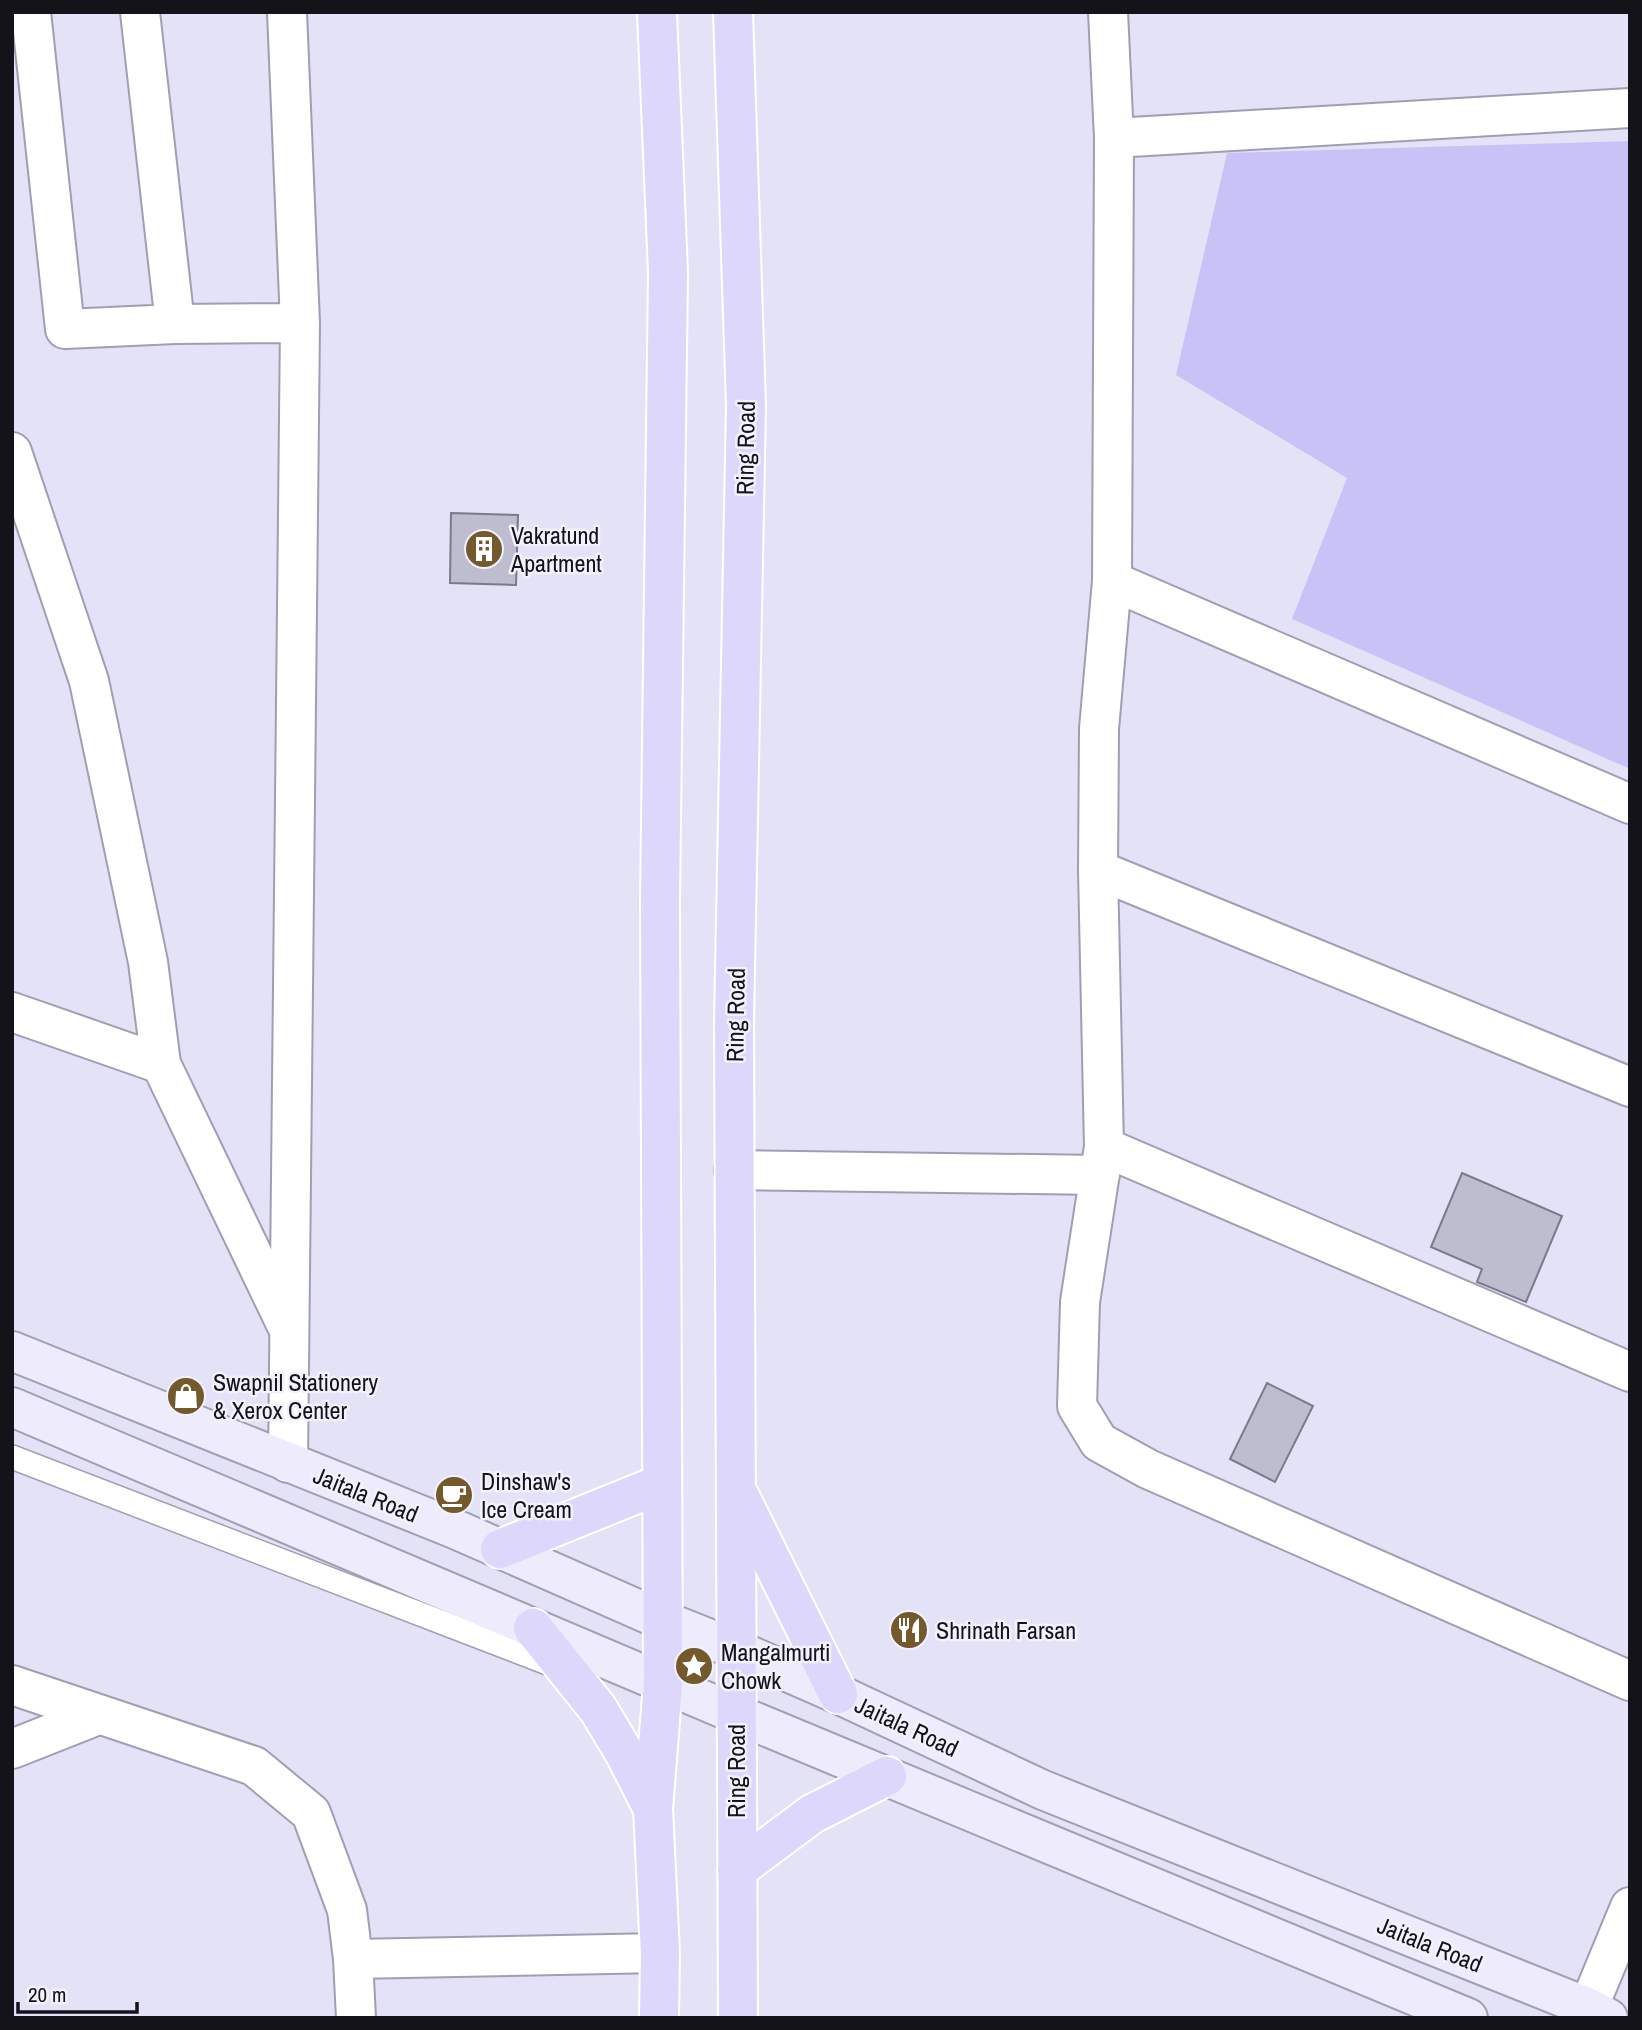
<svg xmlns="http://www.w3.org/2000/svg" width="1642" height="2030" viewBox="0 0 1642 2030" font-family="'Archivo Narrow',sans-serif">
<rect width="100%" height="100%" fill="#e4e2f6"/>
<path fill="#c9c2f6" d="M1630 141V769L1292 619 1347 478 1176 375 1227 153Z"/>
<path fill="#bebccf" stroke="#7b798b" stroke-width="2" d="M451 513 518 515 516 585 450 583Z
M1462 1173 1562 1216 1526 1302 1477 1282 1482 1269 1431 1247Z
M1267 1383 1313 1406 1275 1482 1230 1459Z"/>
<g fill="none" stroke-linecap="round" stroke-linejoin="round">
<defs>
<path id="lane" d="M12 1457 558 1667"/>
<path id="street" d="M31 12 65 329 175 324
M140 12 175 324 300 323
M287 12 300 323 288 1463
M1108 12 1114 138 1112 581 1099 729 1098 870 1104 1147 1080 1302 1077 1406 1099 1442 1148 1469 1630 1681
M1114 138 1630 108
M12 452 89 681 148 962 161 1064 287 1326
M1112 581 1630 804
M1098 870 1630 1087
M12 1012 161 1064
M1104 1147 1630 1372
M734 1170 1100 1175
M12 1685 254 1766 311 1813 347 1910 353 1959 356 2018
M12 1749 98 1715
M353 1959 660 1953
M1584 2018 1630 1907"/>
<path id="secondary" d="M12 1351 455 1529 662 1620 735 1649 838 1694 1043 1790 1587 2007 1608 2018
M12 1407 736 1714 1468 2018"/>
<path id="primary" d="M657 12 668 272 660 901 663 1683 653 1809 660 1953 659 2018
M733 12 746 406 734 1022 738 2018
M739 1495 838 1694
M500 1549 661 1484
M533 1628 598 1709 625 1754 653 1809
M737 1870 812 1814 887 1776"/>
</defs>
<use href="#lane" stroke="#a09eb1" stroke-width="26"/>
<use href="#street" stroke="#a09eb1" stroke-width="42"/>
<use href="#secondary" stroke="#a09eb1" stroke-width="42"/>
<use href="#primary" stroke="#fff" stroke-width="42"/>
<use href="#lane" stroke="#fff" stroke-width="23"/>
<use href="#street" stroke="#fff" stroke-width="38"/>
<use href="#secondary" stroke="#eeebfd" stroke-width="38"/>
<use href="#primary" stroke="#dcd7fb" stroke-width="38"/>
</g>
<defs>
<symbol id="building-disc" viewBox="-11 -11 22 22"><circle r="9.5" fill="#73592b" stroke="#f2f1fd"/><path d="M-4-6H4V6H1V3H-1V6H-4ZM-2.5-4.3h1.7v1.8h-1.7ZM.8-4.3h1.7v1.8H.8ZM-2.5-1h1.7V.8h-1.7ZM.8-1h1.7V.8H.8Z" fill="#fff"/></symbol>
<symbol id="shop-disc" viewBox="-11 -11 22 22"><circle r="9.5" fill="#73592b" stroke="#f2f1fd"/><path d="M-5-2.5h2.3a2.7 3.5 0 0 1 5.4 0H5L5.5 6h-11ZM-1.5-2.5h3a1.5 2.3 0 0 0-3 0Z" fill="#fff"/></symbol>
<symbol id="cafe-disc" viewBox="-11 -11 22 22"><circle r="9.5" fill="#73592b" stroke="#f2f1fd"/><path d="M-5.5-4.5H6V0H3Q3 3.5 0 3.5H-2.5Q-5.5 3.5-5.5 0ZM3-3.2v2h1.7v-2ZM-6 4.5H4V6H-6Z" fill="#fff"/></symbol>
<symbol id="restaurant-disc" viewBox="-11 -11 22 22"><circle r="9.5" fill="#73592b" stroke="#f2f1fd"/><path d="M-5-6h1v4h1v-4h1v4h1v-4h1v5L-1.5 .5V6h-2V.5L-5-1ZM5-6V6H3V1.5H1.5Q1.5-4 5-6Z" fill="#fff"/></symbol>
<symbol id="sight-disc" viewBox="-11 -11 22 22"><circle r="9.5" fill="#73592b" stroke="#f2f1fd"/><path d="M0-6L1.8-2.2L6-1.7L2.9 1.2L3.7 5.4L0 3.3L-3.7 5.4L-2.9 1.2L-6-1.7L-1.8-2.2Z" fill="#fff"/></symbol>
</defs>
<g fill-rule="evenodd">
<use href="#building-disc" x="462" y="527" width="44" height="44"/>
<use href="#shop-disc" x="164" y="1374" width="44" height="44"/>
<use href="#cafe-disc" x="432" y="1473" width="44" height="44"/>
<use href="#restaurant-disc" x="887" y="1608" width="44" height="44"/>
<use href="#sight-disc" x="672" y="1644" width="44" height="44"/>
</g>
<g text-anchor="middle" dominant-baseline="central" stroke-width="5" stroke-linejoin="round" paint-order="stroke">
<g font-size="24" fill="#14131a" stroke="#f2f1fd">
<text transform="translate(745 448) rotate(-89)">Ring Road</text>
<text transform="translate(735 1015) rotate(-89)">Ring Road</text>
<text transform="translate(366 1494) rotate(22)">Jaitala Road</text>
<text transform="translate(907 1726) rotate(25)">Jaitala Road</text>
<text transform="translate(736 1771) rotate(-90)">Ring Road</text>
<text transform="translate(1430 1944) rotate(22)">Jaitala Road</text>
</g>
<g font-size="24" fill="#14131a" stroke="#f2f1fd" text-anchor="start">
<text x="511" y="535">Vakratund<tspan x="511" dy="28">Apartment</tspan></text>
<text x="213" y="1382">Swapnil Stationery<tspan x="213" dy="28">&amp; Xerox Center</tspan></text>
<text x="481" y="1481">Dinshaw's<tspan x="481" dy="28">Ice Cream</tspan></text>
<text x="936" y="1630">Shrinath Farsan</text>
<text x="721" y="1652">Mangalmurti<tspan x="721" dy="28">Chowk</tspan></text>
</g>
</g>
<rect width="1642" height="2030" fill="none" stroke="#14131a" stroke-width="28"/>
<path d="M18 2002v10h119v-10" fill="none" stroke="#14131a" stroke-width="3.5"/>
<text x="28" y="2002" font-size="21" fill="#14131a" stroke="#f2f1fd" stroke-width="5" paint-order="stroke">20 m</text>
</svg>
